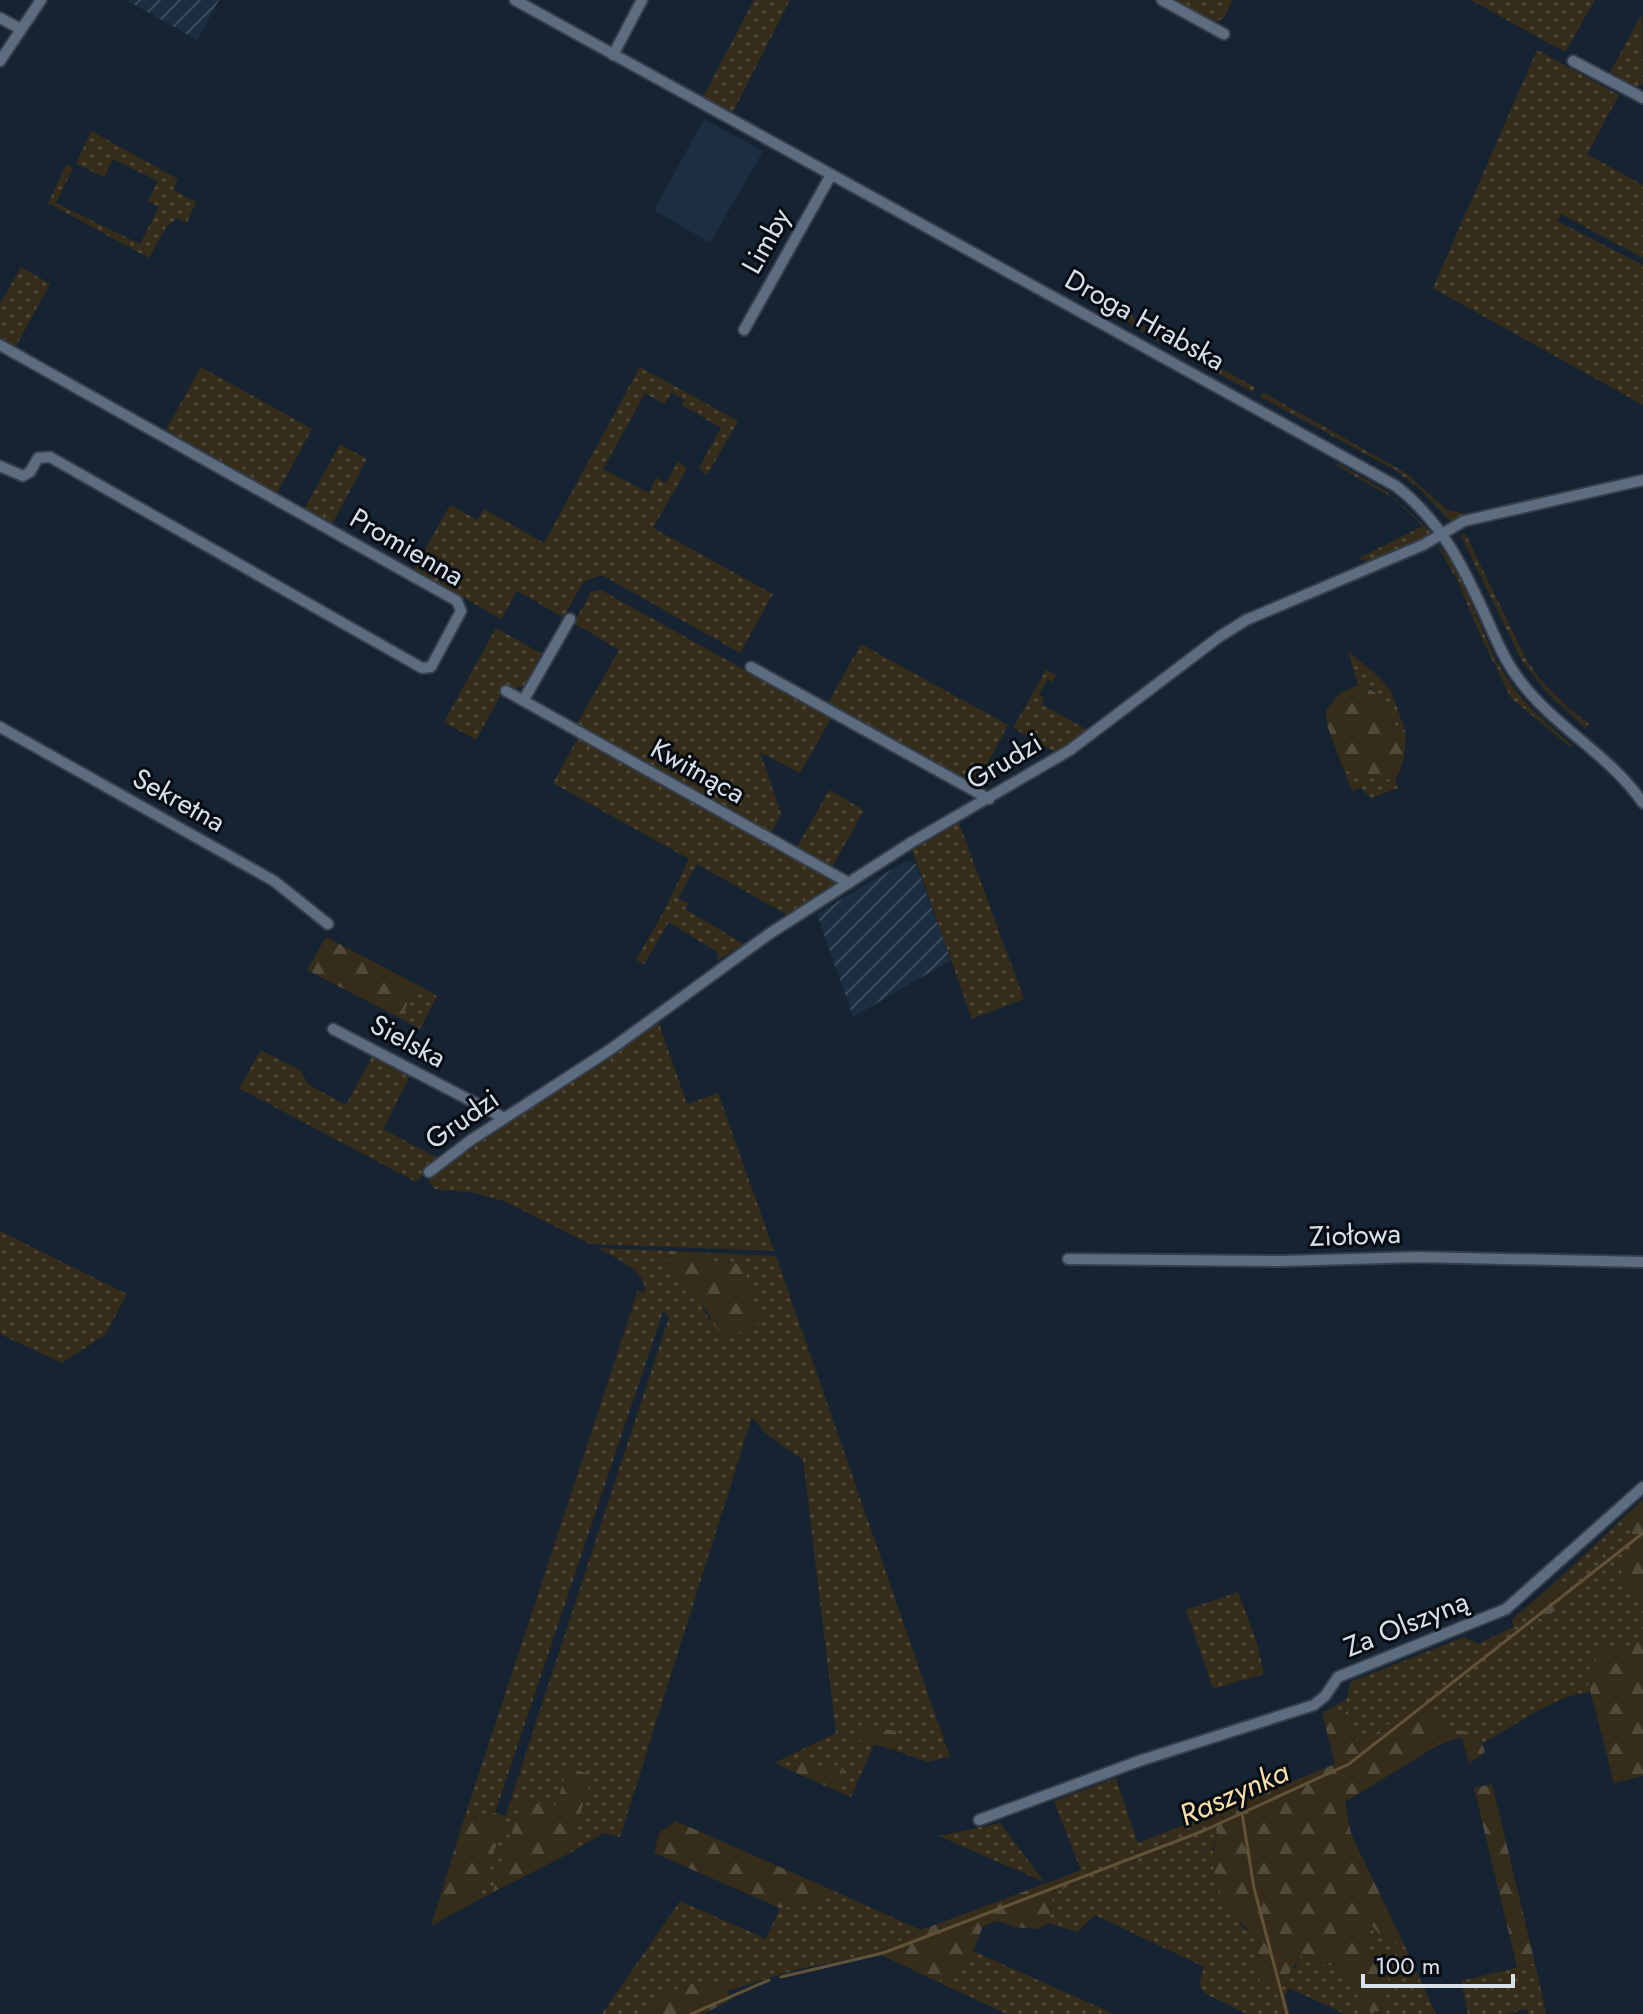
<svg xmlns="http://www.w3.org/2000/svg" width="1643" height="2014" viewBox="0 0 1643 2014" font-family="Jost,sans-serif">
<defs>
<pattern id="industrial-furrows" width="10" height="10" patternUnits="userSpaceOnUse" patternTransform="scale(2)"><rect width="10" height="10" fill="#1c2e41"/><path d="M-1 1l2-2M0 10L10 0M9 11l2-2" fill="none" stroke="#3c4c5d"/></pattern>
<pattern id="grass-dots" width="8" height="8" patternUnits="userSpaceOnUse" patternTransform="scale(2)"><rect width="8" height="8" fill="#352c1a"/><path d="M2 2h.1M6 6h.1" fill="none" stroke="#524a3b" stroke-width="1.8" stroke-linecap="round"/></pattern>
<pattern id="forest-firs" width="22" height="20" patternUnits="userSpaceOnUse" patternTransform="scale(2)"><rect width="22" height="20" fill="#352c1a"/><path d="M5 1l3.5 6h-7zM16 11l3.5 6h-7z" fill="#524a3b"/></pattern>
</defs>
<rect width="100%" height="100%" fill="#162332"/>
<path fill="#1c2e41" d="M704 119 763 151 710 243 654 210Z"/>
<path fill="url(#industrial-furrows)" d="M126 0H219L197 40Z
M906 861 916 864 951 960 853 1017 817 914Z"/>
<path fill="url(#grass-dots)" d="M754 0H790L732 114 703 97Z
M1172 0H1232L1224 18 1213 23Z
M1471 0H1595L1565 52Z
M1642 14 1643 85 1629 87 1608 76Z
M1537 50 1619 95 1587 154 1643 185V258L1561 214 1557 221 1643 265V405L1433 288Z
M91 131 178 179 173 190 196 202 187 223 177 218 166 227 149 258 48 203 66 165 73 168 56 203 140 244 159 207 148 201 158 181 113 159 104 177 76 164Z
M21 267 50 284 16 346 0 337V304Z
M1121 301 1137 323 1255 387 1253 392 1133 327 1122 314Z
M201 367 312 429 277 493 166 430Z
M640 367 738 421 707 475 699 468 721 428 682 405 684 400 672 392 664 404 645 393 603 469 649 493 656 478 666 483 678 461 687 468 653 528 773 594 740 653 602 575 584 581 563 617 517 591 501 619 414 569 450 505 477 520 484 509 544 543Z
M1263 392 1406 473 1447 510 1467 514 1452 523 1421 490 1395 470 1261 397Z
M340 444 367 459 332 524 305 508Z
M1339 464 1386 491 1430 531 1427 538 1366 562 1359 558 1423 526 1394 499 1336 465Z
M1465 533 1524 655 1538 677 1566 706 1589 724 1586 728 1549 695 1522 661 1461 536Z
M1437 545C1460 562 1483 638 1500 667 1518 699 1544 721 1572 745L1570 747 1511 698 1482 639 1458 582Z
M601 590 831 718 800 773 760 752 781 814 771 833 577 724 619 650 574 623 591 592Z
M496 628 542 654 524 686 514 689 506 685 476 740 444 722Z
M861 644 1008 725 976 785 828 703Z
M1348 651 1378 676 1391 691 1406 733 1399 731 1372 689 1358 685Z
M1046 670 1056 675 1053 682 1048 679 1039 694 1044 698 1041 704 1089 731 1057 753 1013 728Z
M578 738 834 877 837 880 836 887 789 916 697 864 678 898 689 904 685 909 744 944 718 960 717 952 669 922 644 964 636 960 665 909 689 859 553 783Z
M1343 768 1357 776 1395 780 1398 788 1371 798 1361 788 1352 791Z
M829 790 864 810 832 867 797 847Z
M959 823 1024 999 972 1019 912 850Z
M418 985 437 996 420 1029 400 1018Z
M658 1021 687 1104 718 1093 774 1251 590 1244 504 1201 475 1193 435 1189 429 1183 432 1173 481 1136 570 1082Z
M261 1050 301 1071 308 1084 346 1105 373 1055 410 1075 383 1129 439 1159 416 1182 239 1088Z
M0 1231 127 1294 105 1335 62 1363 0 1334Z
M599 1248 669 1251 667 1258 675 1279 684 1290 697 1296 710 1321 737 1263 707 1261 694 1252 776 1256 950 1757 928 1762 894 1750 902 1736 855 1739 874 1744 851 1797 835 1790 844 1767 828 1771 802 1761 792 1771 774 1763 836 1733 803 1460 765 1433 752 1417 620 1837 604 1833 568 1854 592 1776 568 1767 555 1808 523 1798 493 1892 478 1900 669 1317 663 1311 495 1813 464 1819 638 1290 644 1294C650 1272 614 1258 599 1248Z
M1624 1517 1633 1531V1596L1643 1605V1630L1640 1637 1630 1648 1586 1674 1590 1692C1555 1695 1514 1726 1483 1743 1473 1732 1466 1730 1451 1730L1359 1746 1348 1711 1322 1713 1347 1699 1350 1682 1464 1637 1478 1644 1513 1627 1512 1619 1530 1604 1541 1619 1569 1602 1561 1577Z
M1238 1592 1257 1643 1264 1674 1213 1689 1186 1610Z
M1116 1778 1138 1843 1206 1816 1217 1831 1212 1850 1241 1926 1259 1937 1257 1964 1295 1968 1302 1953 1320 1964 1337 1966 1358 1989 1392 1984C1369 1960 1362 1956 1370 1923L1396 1943 1402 1940 1436 2014H1345L1289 1988 1285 1996 1290 2014H1247L1206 1994 1199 1985 1204 1967 1095 1915 1077 1932 1048 1923 1053 1894 1084 1878 1054 1801Z
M1000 1823 1044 1882 939 1836Z
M823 1886 921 1930 877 1953 795 1970 727 1991 723 1984 695 1982 667 1994 642 2014H602L680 1901 766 1939 780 1908 817 1904Z
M973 1951 1114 2014H1007L938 1982Z
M1535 1963 1546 2014H1528L1527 2009 1505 2014H1468L1461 1981Z"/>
<path fill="url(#forest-firs)" d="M1358 685C1386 693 1386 708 1399 731L1406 733C1405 750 1405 765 1395 780L1357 776 1343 768 1327 725 1326 710 1340 693Z
M326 937 418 985 400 1018 307 970Z
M669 1251 694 1252 707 1261 737 1263 745 1270 760 1322C748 1333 736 1335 720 1333L697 1296 684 1290 666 1266Z
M1643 1499V1605L1633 1596 1621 1573C1633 1552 1637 1538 1624 1517Z
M1561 1577 1569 1602 1542 1619 1530 1604Z
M1643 1630V1776L1614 1783 1586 1674 1602 1651 1630 1648Z
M1421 1700 1451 1730C1468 1730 1480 1733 1485 1752L1469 1764 1462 1737 1440 1744 1345 1802 1351 1834 1402 1940 1397 1944 1384 1938 1370 1924C1362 1957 1370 1960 1392 1984L1380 2011 1362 2012 1358 1989 1338 1966 1320 1964 1303 1953 1282 1984 1260 1982 1257 1964 1259 1937C1223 1914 1205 1873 1217 1831L1206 1816 1335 1764 1322 1713 1348 1711 1359 1746Z
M862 1725 896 1731 902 1735 894 1750 855 1739 856 1727Z
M802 1761 827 1771 837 1765 844 1768 835 1790 792 1771Z
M568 1767 592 1775 568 1854 493 1892 523 1798 555 1808Z
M1492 1784 1535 1963 1517 1967 1474 1788Z
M495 1813 506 1816 478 1900 431 1926 464 1819Z
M676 1821 823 1886 817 1904 780 1908 654 1853 659 1833Z
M1081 1870 1084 1878 1053 1894 1048 1923 1038 1929 1014 1927 998 1921 983 1926 973 1951 938 1982 877 1953 921 1930Z
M695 1982 723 1984 731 2000 703 2014H642L667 1994Z"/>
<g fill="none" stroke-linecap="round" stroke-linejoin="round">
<path stroke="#615337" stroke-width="3" d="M1242 1813 1254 1888 1287 2014
M781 1977 883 1953 1203 1831 1349 1764 1643 1533
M691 2014 769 1980"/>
<defs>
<path id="minor" d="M515 0 1396 486C1441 521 1463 566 1486 617 1496 639 1505 662 1521 682 1556 728 1610 755 1643 803
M1162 0 1224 34
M0 18 21 29
M613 55 642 0
M0 61 41 0
M1573 61 1643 98
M744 330 831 175
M0 345 457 601 461 611 431 667 422 668 50 457 38 458 30 472 23 476 0 466
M751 667 989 799
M506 691 849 883
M523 701 570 619
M0 727 274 881 328 924
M333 1029 504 1118
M429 1172 471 1140 611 1049 769 934 912 842 1070 750 1219 637 1246 620 1423 545 1464 521 1643 480
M1068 1259 1282 1261 1418 1257 1643 1262
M979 1820 1139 1761 1314 1705 1325 1696 1338 1677 1506 1609 1643 1487"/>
</defs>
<use href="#minor" stroke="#353f4c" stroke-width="14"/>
<use href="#minor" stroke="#5d6d7f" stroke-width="10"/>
</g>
<g text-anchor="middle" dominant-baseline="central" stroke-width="6" stroke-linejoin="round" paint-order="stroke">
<g font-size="28" fill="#d8e1eb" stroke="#070c13">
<text transform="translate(766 241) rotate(-61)">Limby</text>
<text transform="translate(1145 320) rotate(29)">Droga Hrabska</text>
<text transform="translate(407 547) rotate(30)">Promienna</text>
<text transform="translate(1004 761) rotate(-31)">Grudzi</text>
<text transform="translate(698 771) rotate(29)">Kwitnąca</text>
<text transform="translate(179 800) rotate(29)">Sekretna</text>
<text transform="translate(408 1041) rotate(28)">Sielska</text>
<text transform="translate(462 1119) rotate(-35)">Grudzi</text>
<text transform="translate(1355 1235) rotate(-2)">Ziołowa</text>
<text transform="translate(1406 1624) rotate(-22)">Za Olszyną</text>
</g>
<g font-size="30" font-style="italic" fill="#f8dea7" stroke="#070c13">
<text transform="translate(1234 1793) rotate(-24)">Raszynka</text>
</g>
</g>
<path d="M1363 1974v12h150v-12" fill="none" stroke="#d8e1eb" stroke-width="4"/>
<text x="1375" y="1974" font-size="24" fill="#d8e1eb" stroke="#070c13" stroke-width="6" paint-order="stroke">100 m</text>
</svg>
